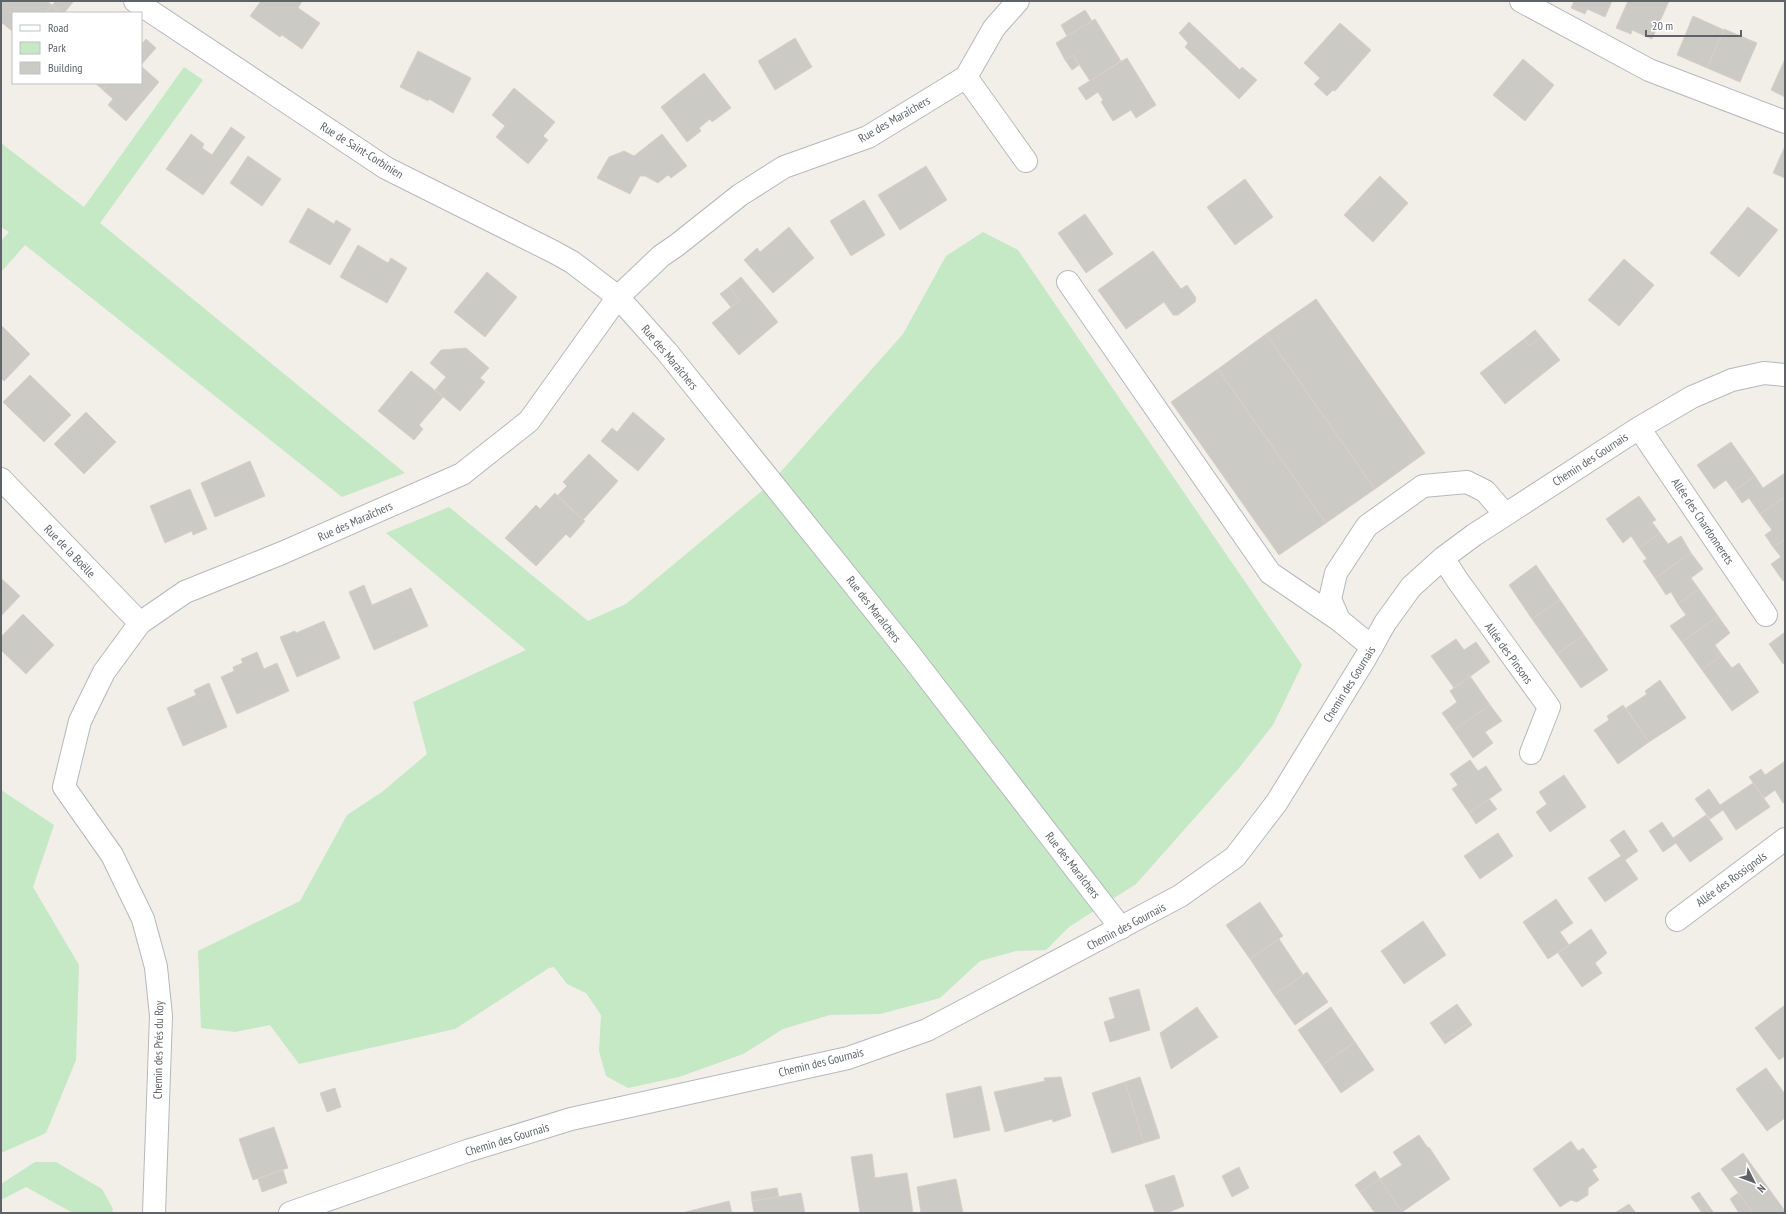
<svg xmlns="http://www.w3.org/2000/svg" width="1786" height="1214" viewBox="0 0 1786 1214" font-family="'PT Sans Narrow',sans-serif">
<rect width="100%" height="100%" fill="#f1efe8"/>
<path fill="#c5e8c5" d="M184 67 203 80 100 223 405 473 342 497 25 245 1 272V241L9 232 1 227V143L84 207Z
M983 232 1018 250 1302 665 1273 725 1239 768 1136 884 1069 927 1046 950 1016 951 980 961 940 998 880 1014 830 1015 783 1029 743 1054 679 1077 628 1088 606 1076 599 1051 601 1015 586 993 567 984 554 967 549 968 455 1029 299 1064 270 1025 235 1032 201 1028 198 951 300 901 347 815 382 792 427 754 413 702 526 650 386 533 449 507 588 621 626 604 769 485 903 334 946 256Z
M1 790 54 825 33 887 79 965 76 1060 46 1133 1 1153Z
M35 1162H56L102 1189 113 1209 112 1213H73L26 1187 1 1200V1184Z"/>
<path fill="#cccac5" stroke="#d6d1c6" d="M1 1H47L52 5 45 13H13V29L12 31 1 22Z
M56 1H74L64 13H61L52 5Z
M261 1H302L298 8 320 23 302 49 282 35 280 37 250 16Z
M1574 1H1612L1605 17 1587 9 1585 14 1571 8Z
M1628 1H1669L1652 39 1632 30 1631 34 1616 28Z
M52 5 61 13H45Z
M1085 10 1092 21 1067 36 1061 25Z
M1693 16 1724 30 1707 68 1677 55Z
M1095 19 1121 61 1090 81 1073 55 1065 60 1056 43Z
M1189 22 1240 70 1242 67 1257 80 1239 99 1185 47 1188 43 1179 33Z
M1340 23 1371 50 1335 91 1333 90 1327 96 1314 84 1320 78 1304 63Z
M1724 29 1757 43 1740 82 1707 68Z
M795 38 812 67 775 90 758 61Z
M146 39 156 48 141 65V45Z
M418 51 471 78 453 113 429 99 428 101 400 87Z
M1073 55 1079 65 1072 70 1065 60Z
M1127 58 1156 105 1136 118 1131 110 1113 121 1101 102 1103 100 1098 92 1086 100 1078 88Z
M1523 59 1554 85 1525 121 1493 95Z
M1785 59V97L1771 90Z
M141 66 159 82 126 121 108 105 113 99 103 90 109 83H141Z
M704 73 731 108 712 122 710 119 699 128 701 131 687 142 661 107Z
M95 83H109L103 90Z
M514 88 555 122 543 136 548 140 528 164 496 137 505 126 492 115Z
M231 127 245 137 203 195 166 169 191 134 204 144 202 148 212 155Z
M662 134 687 166 671 178 668 175 658 183 645 176H640L630 194 597 178 609 157 624 151 634 156Z
M1785 146V178L1773 173Z
M248 156 281 179 262 206 230 183Z
M926 166 947 200 900 230 878 195Z
M1380 176 1408 203 1373 242 1344 215Z
M1245 179 1273 217 1235 245 1207 207Z
M864 200 885 235 851 256 830 221Z
M1748 207 1778 230 1739 277 1710 253Z
M308 208 334 224 336 220 351 229 330 265 289 242Z
M1085 214 1113 254 1086 273 1058 233Z
M789 227 814 258 773 293 744 260 757 248 760 252Z
M358 245 388 263 391 258 407 268 387 303 340 277Z
M1153 251 1181 289 1187 285 1196 298 1195 302 1178 315H1173L1164 302 1126 329 1098 290Z
M1624 259 1654 285 1619 326 1588 300Z
M487 272 517 297 485 337 454 312Z
M741 277 778 322 739 355 712 323 740 300 729 287Z
M729 287 740 300 731 307 720 294Z
M1316 299 1425 453 1375 489 1266 334Z
M1 325 30 354 4 381 1 378Z
M1535 330 1541 337 1529 346 1524 339Z
M1266 334 1375 489 1326 523 1218 369Z
M1541 337 1560 360 1505 404 1480 373 1524 339 1529 346Z
M466 348 489 368 480 378 485 382 460 411 435 390 446 377 430 363 441 350Z
M1218 369 1326 523 1279 555 1171 402Z
M411 371 443 397 419 425 423 429 414 440 378 411Z
M30 375 71 415 44 442 3 402Z
M86 412 116 442 84 474 54 444Z
M633 412 665 439 638 471 601 441 612 428 617 432Z
M1731 442 1755 476 1734 491 1726 480 1714 489 1697 465Z
M589 454 618 481 583 520 557 496 567 486 563 482Z
M250 461 265 496 215 517 201 483Z
M1785 473V497L1760 514 1749 498 1742 503 1734 491 1755 476 1763 488Z
M190 489 207 529 193 535 192 531 165 543 150 506Z
M555 493 585 521 570 538 566 534 536 566 505 538 536 505 540 509Z
M1639 496 1656 520 1652 522 1660 533 1639 548 1631 536 1623 543 1606 519Z
M1785 497V539L1773 547 1765 535 1772 530 1760 514Z
M1660 533 1668 544 1681 536 1691 553 1655 578 1643 561 1647 559 1639 548Z
M1785 539V580L1783 581 1771 564 1781 557 1773 547Z
M1691 553 1703 569 1691 578 1699 589 1678 604 1671 592 1666 595 1655 578Z
M1536 565 1560 600 1532 619 1509 585Z
M1 578 20 596 1 616Z
M364 585 372 605 411 588 428 626 374 650 349 592Z
M1699 589 1718 616 1682 642 1670 626 1686 615 1678 604Z
M1560 600 1584 635 1557 654 1532 619Z
M23 614 54 645 26 674 1 650V637Z
M1718 616 1730 633 1715 645 1722 655 1702 670 1682 642Z
M324 621 340 658 297 677 280 637 295 631 296 633Z
M1785 632V663L1783 664 1769 644Z
M1584 635 1608 670 1581 688 1557 654Z
M1456 639 1464 650 1476 642 1490 662 1454 688 1431 656Z
M257 652 264 669 277 663 289 691 237 714 221 677 234 671 233 667 243 663 241 659Z
M1722 655 1732 668 1739 663 1759 692 1732 711 1702 670Z
M1470 676 1490 705 1454 730 1442 713 1457 702 1450 691Z
M1660 680 1686 718 1649 742 1626 708 1647 694 1645 691Z
M209 683 227 727 183 746 167 708 196 695 194 690Z
M1490 705 1502 721 1485 732 1493 743 1473 758 1454 730Z
M1623 705 1649 742 1618 764 1594 730 1609 720 1607 716Z
M1470 760 1478 771 1486 766 1502 790 1469 813 1452 789 1458 785 1450 774Z
M1785 761V802L1783 803 1775 790 1764 798 1749 777 1761 769 1765 775Z
M1564 775 1586 807 1550 832 1536 812 1547 804 1539 792Z
M1753 783 1770 807 1736 830 1723 810 1710 819 1695 799 1709 789 1720 805Z
M1489 799 1497 809 1476 824 1469 813Z
M1706 815 1723 839 1690 862 1676 843 1663 852 1649 831 1662 822 1673 838Z
M1624 830 1638 851 1625 860 1638 879 1605 902 1588 878 1621 856 1610 840Z
M1498 833 1513 856 1480 879 1464 856Z
M1556 899 1573 923 1560 932 1569 945 1548 959 1523 922Z
M1260 902 1283 936 1250 959 1226 925Z
M1423 921 1446 955 1404 984 1381 951Z
M1591 929 1607 953 1595 963 1602 973 1582 987 1558 953Z
M1279 939 1303 975 1274 995 1250 959Z
M1307 972 1328 1002 1295 1025 1274 995Z
M1139 989 1150 1030 1110 1042 1104 1022 1115 1018 1109 998Z
M1457 1004 1470 1022 1443 1041 1430 1023Z
M1785 1005V1056L1779 1060 1755 1028Z
M1197 1007 1218 1037 1171 1069 1160 1033Z
M1331 1007 1355 1042 1322 1065 1298 1030Z
M1470 1022 1472 1025 1445 1044 1443 1041Z
M1355 1042 1374 1070 1341 1093 1322 1065Z
M1766 1068 1785 1094V1118L1767 1131 1736 1089Z
M1061 1077 1071 1116 1053 1122 1052 1119 1005 1132 994 1092 1045 1081 1044 1078Z
M1140 1077 1160 1138 1144 1143 1125 1082Z
M1125 1082 1144 1143 1112 1153 1092 1093Z
M981 1086 990 1130 954 1138 946 1094Z
M335 1088 341 1107 327 1112 320 1093Z
M274 1127 288 1168 253 1180 239 1139Z
M1419 1135 1428 1148 1429 1147 1450 1179 1402 1212 1380 1179 1402 1165 1393 1152Z
M1571 1141 1578 1151 1583 1148 1597 1167 1592 1170 1599 1180 1588 1188V1195L1577 1202 1571 1200 1560 1207 1533 1169Z
M1743 1153 1785 1211V1213H1753L1721 1169Z
M872 1154 875 1178 907 1173 913 1213H860L851 1157Z
M1239 1167 1249 1188 1232 1197 1222 1176Z
M283 1170 287 1183 262 1192 258 1179Z
M1375 1171 1380 1179 1360 1192 1355 1185Z
M1174 1175 1184 1206 1167 1213H1155L1145 1185Z
M956 1179 963 1213H921L917 1187Z
M1380 1179 1402 1212 1401 1213H1375L1360 1192Z
M777 1188 779 1197 752 1201 751 1192Z
M1699 1192 1701 1195 1714 1213H1702L1691 1197Z
M801 1193 805 1213H754L752 1201Z
M1738 1193 1753 1213H1739L1730 1199Z
M729 1201 732 1213H682Z
M1629 1204 1636 1213H1615Z"/>
<g fill="none" stroke-linecap="round" stroke-linejoin="round">
<defs>
<path id="minor" d="M135 1 386 168 554 252 572 262 618 297 667 352 908 652 1121 928
M1521 1 1649 70 1785 122
M966 77 994 28 1018 1
M1068 282 1270 573 1339 620
M1639 428 1766 615
M1 479 140 623
M1443 558 1458 581 1549 707 1531 753
M1372 647 1339 620 1330 599 1336 573 1367 526 1423 486 1467 482 1485 491 1505 514
M1677 920 1785 839
M154 1213 161 1016 156 967 143 919 112 855 64 787 80 721 104 672 140 623 185 592 282 553 462 474 529 421 618 297 661 256 677 245 740 195 784 167 868 137 966 77 1026 161
M290 1213 467 1151 571 1119 848 1058 927 1030 1180 896 1235 857 1277 802 1366 657 1385 623 1411 587 1443 558 1474 535 1639 428 1692 397 1732 380 1764 373 1785 375"/>
</defs>
<use href="#minor" stroke="#b5b8bc" stroke-width="24"/>
<use href="#minor" stroke="#fff" stroke-width="22"/>
</g>
<g text-anchor="middle" dominant-baseline="central" stroke-width="3" stroke-linejoin="round" paint-order="stroke">
<g font-size="12" fill="#5f6368" stroke="#fff">
<text transform="translate(894 119) rotate(-30)">Rue des Maraîchers</text>
<text transform="translate(362 150) rotate(32)">Rue de Saint-Corbinien</text>
<text transform="translate(670 357) rotate(50)">Rue des Maraîchers</text>
<text transform="translate(1590 459) rotate(-33)">Chemin des Gournais</text>
<text transform="translate(355 521) rotate(-24)">Rue des Maraîchers</text>
<text transform="translate(1703 521) rotate(56)">Allée des Chardonnerets</text>
<text transform="translate(70 551) rotate(46)">Rue de la Boëlle</text>
<text transform="translate(874 609) rotate(52)">Rue des Maraîchers</text>
<text transform="translate(1509 653) rotate(54)">Allée des Pinsons</text>
<text transform="translate(1349 684) rotate(-58)">Chemin des Gournais</text>
<text transform="translate(1073 865) rotate(52)">Rue des Maraîchers</text>
<text transform="translate(1731 879) rotate(-36)">Allée des Rossignols</text>
<text transform="translate(1126 926) rotate(-28)">Chemin des Gournais</text>
<text transform="translate(158 1050) rotate(-89)">Chemin des Prés du Roy</text>
<text transform="translate(821 1062) rotate(-14)">Chemin des Gournais</text>
<text transform="translate(507 1139) rotate(-17)">Chemin des Gournais</text>
</g>
</g>
<rect width="1786" height="1214" fill="none" stroke="#5f6368" stroke-width="4"/>
<rect x="12" y="12" width="130" height="72" fill="#ffffff" stroke="#bfc1c3"/>
<rect x="20" y="25" width="20" height="6" fill="#ffffff" stroke="#bfc1c3"/>
<text x="48" y="32" font-size="12" fill="#5f6368">Road</text>
<rect x="20" y="42" width="20" height="12" fill="#c5e8c5" stroke="#bfc1c3"/>
<text x="48" y="52" font-size="12" fill="#5f6368">Park</text>
<rect x="20" y="62" width="20" height="12" fill="#cccac5" stroke="#bfc1c3"/>
<text x="48" y="72" font-size="12" fill="#5f6368">Building</text>
<g transform="translate(1754 1182) rotate(132)" stroke="#ffffff" stroke-width="3" paint-order="stroke">
<path d="M0-3L7 15L0 10L-7 15Z" fill="#5f6368"/>
<text y="-6" font-size="11" font-weight="bold" text-anchor="middle" fill="#5f6368">N</text>
</g>
<path d="M1646 30v6h95v-6" fill="none" stroke="#5f6368" stroke-width="2"/>
<text x="1652" y="30" font-size="12" fill="#5f6368" stroke="#ffffff" stroke-width="3" paint-order="stroke">20 m</text>
</svg>
